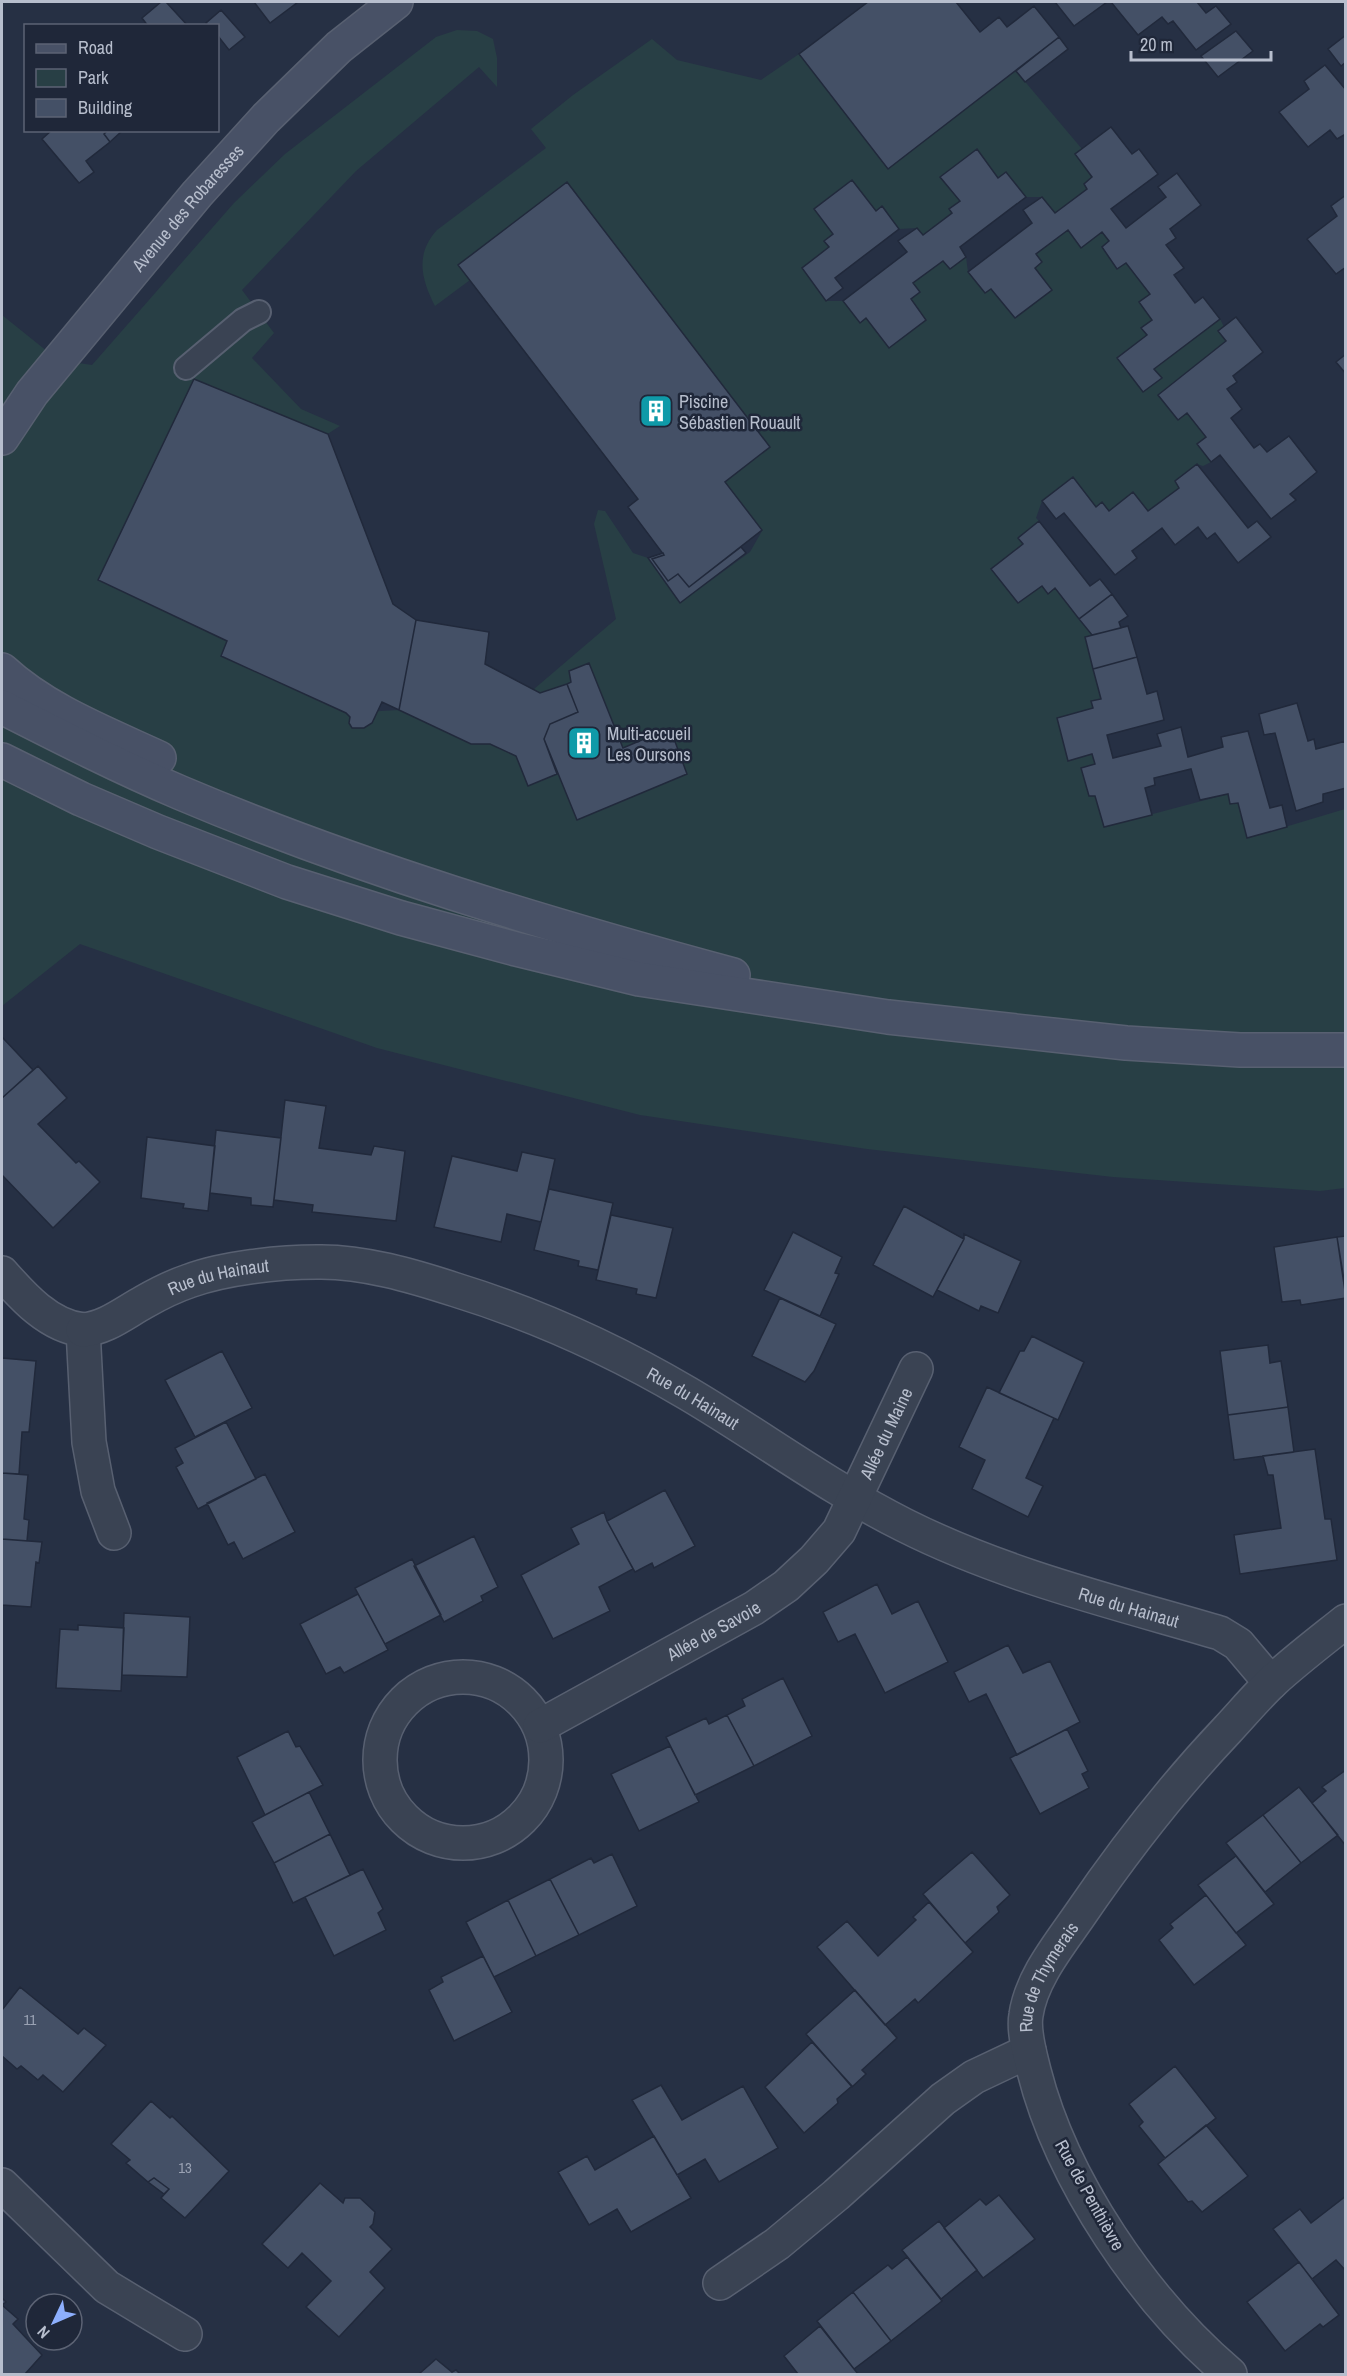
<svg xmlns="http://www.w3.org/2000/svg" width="1347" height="2376" viewBox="0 0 1347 2376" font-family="'Archivo Narrow',sans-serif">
<rect width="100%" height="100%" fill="#263044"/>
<path fill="#283f45" d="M457 30 477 31 493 39 497 58V87L479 67 356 171 242 290 274 333 252 358 301 409 340 426 99 580 227 641 222 656 346 713 399 710 471 743 616 619 594 524 598 510 605 511 633 553 648 558 680 603 750 552 762 531 725 482 770 447 567 182 459 265 470 280 435 306C421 279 415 254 437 230L546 148 531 129 573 95 652 39 677 60 761 80 799 54 888 169 1016 71 1082 149 1092 177 1084 184 1087 189 1055 213 1042 197H1026L1006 172 998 178 977 149 941 177 960 201 949 209 952 213 923 235 917 228 899 229 883 206 876 211 852 180 815 209 833 234 824 241 829 247 802 268 826 301H843L860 323 866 318 889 347 926 320 911 299 913 283 943 261 950 269 966 257 968 272 983 291 985 293 991 289 1015 318 1052 290 1035 268 1042 262 1036 254 1068 230 1081 248 1102 232 1109 241 1102 247 1117 269 1126 263 1150 294 1139 302 1152 320 1141 328 1147 335 1117 358 1143 392 1161 378 1154 369 1220 319 1224 327 1219 332 1226 341 1178 420 1187 413 1206 437 1198 444 1211 462 1203 466 1197 464 1175 481 1179 488 1148 511 1133 492 1109 511 1102 502 1096 507 1073 477 1042 501 1036 518 1039 521 1018 537 1023 544 991 569 1018 603 1042 586 1048 594 1055 588 1092 635 1085 637 1101 699 1092 701 1093 708 1057 718 1068 760 1092 754 1095 764 1081 768 1095 796 1104 827 1228 794 1230 804 1238 803 1248 838 1345 809V1188L1320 1191 1113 1177 867 1149 640 1115 377 1048 80 944 2 1006V315L58 360 92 365 234 203 285 154 436 37Z"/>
<path fill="#445066" stroke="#21293b" stroke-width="1.5" d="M161 2H166L188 26H148L142 18Z
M254 2H298L270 23Z
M868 2H956L980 32 999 17 1007 27 1034 6 1059 37 888 169 799 54Z
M1055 2H1107L1074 26Z
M1111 2H1197L1206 13 1216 6 1231 24 1196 50 1173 21 1168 24 1162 17 1138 35Z
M221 10 245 37 229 50 218 36V26H208L206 23Z
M1236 31 1253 51 1218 77 1201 56Z
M1346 35V62L1341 66 1328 49Z
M1059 37 1068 49 1025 82 1016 71Z
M1325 65 1346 90V137L1344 135 1337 139 1330 130 1308 147 1279 112 1309 89 1304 81Z
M1111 127 1132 154 1139 149 1158 174 1111 209 1126 228 1166 197 1158 187 1177 173 1201 205 1170 229 1176 238 1166 245 1184 268 1174 275 1195 303 1203 297 1220 319 1154 369 1162 378 1143 392 1117 358 1147 335 1141 328 1152 320 1139 302 1150 294 1126 263 1117 269 1102 247 1109 241 1102 232 1081 248 1068 230 1036 254 1042 262 1035 268 1052 290 1015 318 991 289 985 293 968 272 1032 223 1023 210 1042 197 1055 213 1087 189 1084 184 1092 177 1075 154Z
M52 130H108L104 134 110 142 86 161 94 172 79 183 42 139Z
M108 130H123L110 142 104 134Z
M977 149 998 178 1006 172 1026 197 960 247 966 257 950 269 943 261 913 283 920 292 911 299 926 320 889 348 866 318 860 323 843 301 907 252 898 241 917 228 923 235 952 213 949 209 960 201 940 177Z
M852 180 876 211 882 206 899 229 835 278 843 288 826 301 802 268 829 247 824 241 833 234 814 209Z
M567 182 770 447 725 482 762 530 689 587 678 574 668 581 652 559 664 555 628 507 638 499 458 265Z
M1346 195V267L1336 274 1307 239 1337 216 1331 206Z
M1236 317 1263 352 1233 376 1237 382 1227 389 1242 409 1231 418 1254 448 1260 444 1267 452 1289 436 1317 472 1290 494 1296 500 1271 519 1220 455 1211 462 1197 444 1206 437 1187 413 1178 420 1158 395 1226 341 1218 331Z
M1346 354V374L1336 362Z
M194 379 328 434 393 604 416 620 399 710 382 702 372 723 364 728H352L349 723 350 717 346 713 221 656 227 641 98 580Z
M1197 464 1248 528 1257 521 1271 537 1238 563 1215 533 1207 539 1198 527 1175 545 1162 528 1132 551 1137 558 1115 575 1064 513 1056 519 1042 501 1073 477 1096 507 1102 502 1109 511 1133 492 1148 511 1179 488 1175 481Z
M1039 521 1090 586 1100 579 1112 594 1079 619 1055 588 1048 594 1042 586 1018 603 991 569 1023 544 1018 538Z
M741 547 746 553 680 603 648 558 663 553 664 555 652 559 668 581 678 574 689 587Z
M1112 594 1128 616 1119 622 1121 628 1092 635 1079 619Z
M416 620 489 632 485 664 540 693 567 684 578 712 550 724 544 739 557 774 528 786 516 756 490 744H471L399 710Z
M1128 626 1137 657 1093 669 1085 637Z
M1137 657 1147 694 1157 691 1164 720 1107 735 1113 758 1161 746 1157 734 1181 727 1188 757 1223 747 1221 737 1248 731 1270 808 1282 805 1287 827 1247 838 1238 803 1230 804 1228 794 1200 800 1191 769 1154 778 1155 785 1145 788 1152 815 1104 827 1095 796H1089L1081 768 1095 764 1092 754 1068 761 1057 718 1093 708 1091 701 1101 699 1093 669Z
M589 663 623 748 670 728 687 774 577 820 544 739 550 724 578 712 567 684 571 682 569 671Z
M1297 703 1308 741 1314 739 1316 749 1346 741V788L1323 794V802L1296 811 1275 733 1264 735 1259 714Z
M2 1037 33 1070 2 1098Z
M38 1066 67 1098 38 1124 76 1163 79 1161 100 1182 53 1228 2 1175V1098Z
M285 1100 326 1106 319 1148 371 1155 374 1146 405 1151 396 1221 312 1212 313 1205 274 1200Z
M216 1130 281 1138 273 1207 251 1205V1198L210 1193Z
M147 1137 215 1146 208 1211 183 1208 184 1204 141 1198Z
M522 1152 555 1159 541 1222 507 1214 501 1242 434 1227 452 1156 517 1171Z
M549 1189 613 1203 598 1270 578 1266 579 1261 534 1250Z
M904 1206 964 1239 933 1297 873 1265Z
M611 1215 673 1228 656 1298 636 1294 637 1289 596 1280Z
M793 1232 842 1257 835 1273 839 1274 820 1316 764 1290Z
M964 1234 1021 1261 998 1313 981 1306 979 1311 937 1290 964 1239Z
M1346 1236V1292L1337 1237Z
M1337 1237 1346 1298 1301 1305 1300 1300 1282 1302 1274 1247Z
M780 1298 836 1324 814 1371 805 1382 752 1356Z
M1032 1336 1084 1362 1058 1420 999 1393 1020 1351H1024Z
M1268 1345 1270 1363 1281 1361 1288 1407 1228 1415 1220 1351Z
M222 1351 252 1408 195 1437 165 1380Z
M2 1358 36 1361 29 1432H22L19 1474 2 1473Z
M987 1387 1054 1418 1026 1478 1043 1486 1028 1517 972 1489 985 1460 959 1447Z
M1288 1407 1294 1452 1234 1460 1228 1415Z
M226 1422 256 1479 198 1509 176 1467 183 1463 175 1448Z
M1315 1449 1325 1519H1331L1337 1560 1240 1574 1234 1535 1281 1528 1273 1475H1268L1263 1456Z
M2 1473 28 1475 24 1519 29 1520 27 1541 2 1539Z
M265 1474 295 1532 243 1559 234 1542 228 1545 207 1503Z
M665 1490 695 1546 654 1568 652 1563 635 1572 607 1521Z
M604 1512 607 1521 633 1569 599 1587 610 1611 553 1639 521 1575 579 1544 571 1528Z
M474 1536 498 1587 481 1596 483 1601 444 1622 414 1566Z
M2 1539 42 1542 39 1563 36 1562 31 1607 2 1605Z
M412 1559 441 1615 385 1644 355 1588Z
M877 1584 892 1614 918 1601 948 1662 885 1693 855 1634 838 1642 823 1612Z
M358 1594 388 1650 344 1673 340 1667 326 1674 300 1624Z
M124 1613 190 1617 187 1677 122 1675Z
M78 1625 124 1628 121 1691 56 1688 60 1629 78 1630Z
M1008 1645 1023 1673 1050 1661 1080 1722 1017 1755 986 1694 969 1702 954 1672Z
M783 1678 812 1736 754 1766 727 1715 745 1706 742 1699Z
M727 1715 754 1766 695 1795 666 1737 706 1718 709 1724Z
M1067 1729 1088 1771 1082 1774 1089 1788 1040 1814 1010 1758Z
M288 1731 296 1747 300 1746 323 1785 265 1815 237 1757Z
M670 1746 699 1802 639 1831 611 1774Z
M1346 1770V1846L1312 1803 1326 1791 1322 1787Z
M1299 1787 1338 1835 1301 1863 1263 1815Z
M309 1792 330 1834 274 1863 252 1822Z
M1263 1815 1301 1863 1265 1892 1226 1843Z
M330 1834 350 1875 293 1903 274 1863Z
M972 1852 1010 1895 997 1907 999 1912 965 1943 923 1894Z
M612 1854 637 1906 579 1935 550 1879 591 1858 594 1863Z
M1236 1856 1274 1904 1236 1933 1198 1885Z
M363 1869 383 1909 378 1913 386 1930 334 1956 305 1897Z
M550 1879 579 1935 536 1956 508 1900Z
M1206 1895 1246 1945 1194 1985 1159 1940 1173 1928 1170 1924Z
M508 1900 536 1956 494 1977 466 1922Z
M929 1902 973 1952 918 2003 915 1999 885 2025 817 1947 847 1921 878 1956 916 1920 913 1917Z
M483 1956 512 2012 454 2041 429 1990 443 1982 441 1977Z
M20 1987 78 2034 84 2028 106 2045 63 2092 43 2075 38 2080 21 2066 17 2069 2 2056V2010Z
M855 1990 897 2038 862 2070 866 2074 852 2087 806 2034Z
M812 2042 852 2086 837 2099 838 2103 804 2133 765 2087Z
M1175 2066 1216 2118 1165 2158 1139 2126 1143 2122 1129 2104Z
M661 2085 682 2120 743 2086 778 2148 719 2182 705 2159 677 2175 632 2100Z
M151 2101 170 2118 172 2116 229 2171 185 2218 161 2198 169 2189 154 2178 148 2182 126 2163 130 2160 111 2144Z
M1206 2125 1248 2176 1202 2212 1192 2201 1188 2202 1158 2164Z
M654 2136 691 2198 631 2232 617 2209 589 2225 558 2172 587 2156 595 2170Z
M154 2178 169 2189 164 2194 148 2182Z
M320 2183 343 2203 345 2198H360L375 2212 373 2224 370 2227 392 2249 370 2272 385 2288 339 2337 306 2307 331 2281 302 2253 288 2268 262 2244Z
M999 2195 1035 2239 983 2278 944 2228 980 2199 986 2205Z
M1346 2196V2271L1336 2260 1312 2279 1273 2229 1300 2209 1311 2223Z
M939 2221 977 2270 941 2299 902 2250Z
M907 2257 942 2301 891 2341 853 2292 888 2265 892 2269Z
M1299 2262 1339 2315 1323 2327 1320 2324 1285 2351 1247 2302Z
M853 2292 891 2341 854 2369 817 2321Z
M2 2298 6 2302 2 2305 18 2319 13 2324 42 2355 25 2374H2Z
M820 2326 854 2369 858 2374H798L784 2356Z
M436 2359 452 2372 456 2370 460 2374H419Z"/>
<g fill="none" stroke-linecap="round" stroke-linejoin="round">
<defs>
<path id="lane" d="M186 368 243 320 259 312"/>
<g id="street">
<path d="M2 1273C23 1297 49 1326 83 1330L89 1442 98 1491 114 1533"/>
<path id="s1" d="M83 1330C106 1328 124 1313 144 1302 158 1294 174 1286 189 1281 224 1268 279 1262 317 1262 363 1261 413 1276 456 1290 537 1315 614 1350 687 1393 760 1436 828 1487 904 1525 1003 1575 1114 1602 1220 1633L1238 1644 1271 1683"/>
<circle cx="463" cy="1760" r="83"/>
<path id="s2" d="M540 1726 754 1608 786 1586 814 1560 839 1531 916 1369"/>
<path d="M2 2185 107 2287 185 2334"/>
<path d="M720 2283 777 2244 836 2195 943 2099 974 2077 1029 2051"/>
<path id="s3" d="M1230 2374C1144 2301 1062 2181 1034 2071 1030 2054 1023 2032 1026 2015 1031 1979 1059 1945 1079 1916 1124 1850 1173 1787 1228 1729 1243 1713 1257 1696 1273 1681 1296 1660 1321 1641 1346 1621"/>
</g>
<g id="secondary">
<path id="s4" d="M2 438 32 393 197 194 266 118 339 47 396 2"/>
<path d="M2 670C45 710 105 733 159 758"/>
<path d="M2 707C61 737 120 767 181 793 358 868 548 925 733 975"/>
<path d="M2 760 81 799 158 832 287 882 401 918 516 949 639 979 888 1017 1126 1043 1240 1050H1346"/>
</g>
</defs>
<use href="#lane" stroke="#586071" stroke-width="26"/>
<use href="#street" stroke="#586071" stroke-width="36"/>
<use href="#secondary" stroke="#586071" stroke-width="36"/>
<use href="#lane" stroke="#3a4353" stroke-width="22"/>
<use href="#street" stroke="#3a4353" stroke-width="33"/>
<use href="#secondary" stroke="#485166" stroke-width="33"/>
</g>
<defs>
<symbol id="building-square" viewBox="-11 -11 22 22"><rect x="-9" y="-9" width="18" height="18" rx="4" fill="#0f9aa8" stroke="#1f2739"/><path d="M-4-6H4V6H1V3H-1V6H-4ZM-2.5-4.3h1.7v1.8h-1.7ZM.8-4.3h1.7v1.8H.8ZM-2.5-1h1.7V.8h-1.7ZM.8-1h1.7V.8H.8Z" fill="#fff"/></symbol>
</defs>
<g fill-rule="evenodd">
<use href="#building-square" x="637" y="392" width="38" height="38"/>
<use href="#building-square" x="565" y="724" width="38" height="38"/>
</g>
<g text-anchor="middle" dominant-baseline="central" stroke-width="5" stroke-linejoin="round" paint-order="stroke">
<g font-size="15" fill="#9aa2b3">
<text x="30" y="2019">11</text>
<text x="185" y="2167">13</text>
</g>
<g font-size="18" fill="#b7becd" stroke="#1f2739">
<text stroke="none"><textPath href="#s4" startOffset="296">Avenue des Robaresses</textPath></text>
<text stroke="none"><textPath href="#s1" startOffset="147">Rue du Hainaut</textPath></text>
<text stroke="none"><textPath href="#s1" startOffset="651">Rue du Hainaut</textPath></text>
<text stroke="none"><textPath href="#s2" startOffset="468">Allée du Maine</textPath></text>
<text stroke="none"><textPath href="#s1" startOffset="1137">Rue du Hainaut</textPath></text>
<text stroke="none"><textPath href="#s2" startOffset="198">Allée de Savoie</textPath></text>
<text stroke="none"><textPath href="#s3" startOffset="466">Rue de Thymerais</textPath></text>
<text transform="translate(1090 2195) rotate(61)">Rue de Penthièvre</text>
</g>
<g font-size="18" fill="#b7becd" stroke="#1f2739" text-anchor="start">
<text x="679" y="401">Piscine<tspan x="679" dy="21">Sébastien Rouault</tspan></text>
<text x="607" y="733">Multi-accueil<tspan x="607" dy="21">Les Oursons</tspan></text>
</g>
</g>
<rect width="1347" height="2376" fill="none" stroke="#b7becd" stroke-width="6"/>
<rect x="24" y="24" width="195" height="108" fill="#1f2739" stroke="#5c6374" stroke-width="1.5"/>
<rect x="36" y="44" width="30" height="9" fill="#485166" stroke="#5c6374" stroke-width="1.5"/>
<text x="78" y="54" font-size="18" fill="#b7becd">Road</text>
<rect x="36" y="69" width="30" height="18" fill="#283f45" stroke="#5c6374" stroke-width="1.5"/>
<text x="78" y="84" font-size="18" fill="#b7becd">Park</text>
<rect x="36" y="99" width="30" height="18" fill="#445066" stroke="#5c6374" stroke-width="1.5"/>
<text x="78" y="114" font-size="18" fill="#b7becd">Building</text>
<g transform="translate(54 2322) rotate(226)"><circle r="28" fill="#1f2739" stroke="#5c6374" stroke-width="1.5"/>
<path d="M0-4.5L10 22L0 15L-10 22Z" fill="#8daffd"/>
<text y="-9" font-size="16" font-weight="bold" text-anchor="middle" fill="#b7becd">N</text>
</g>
<path d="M1131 51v9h140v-9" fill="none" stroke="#b7becd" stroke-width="3"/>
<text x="1140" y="51" font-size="18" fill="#b7becd" stroke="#1f2739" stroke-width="4.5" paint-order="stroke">20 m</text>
</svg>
